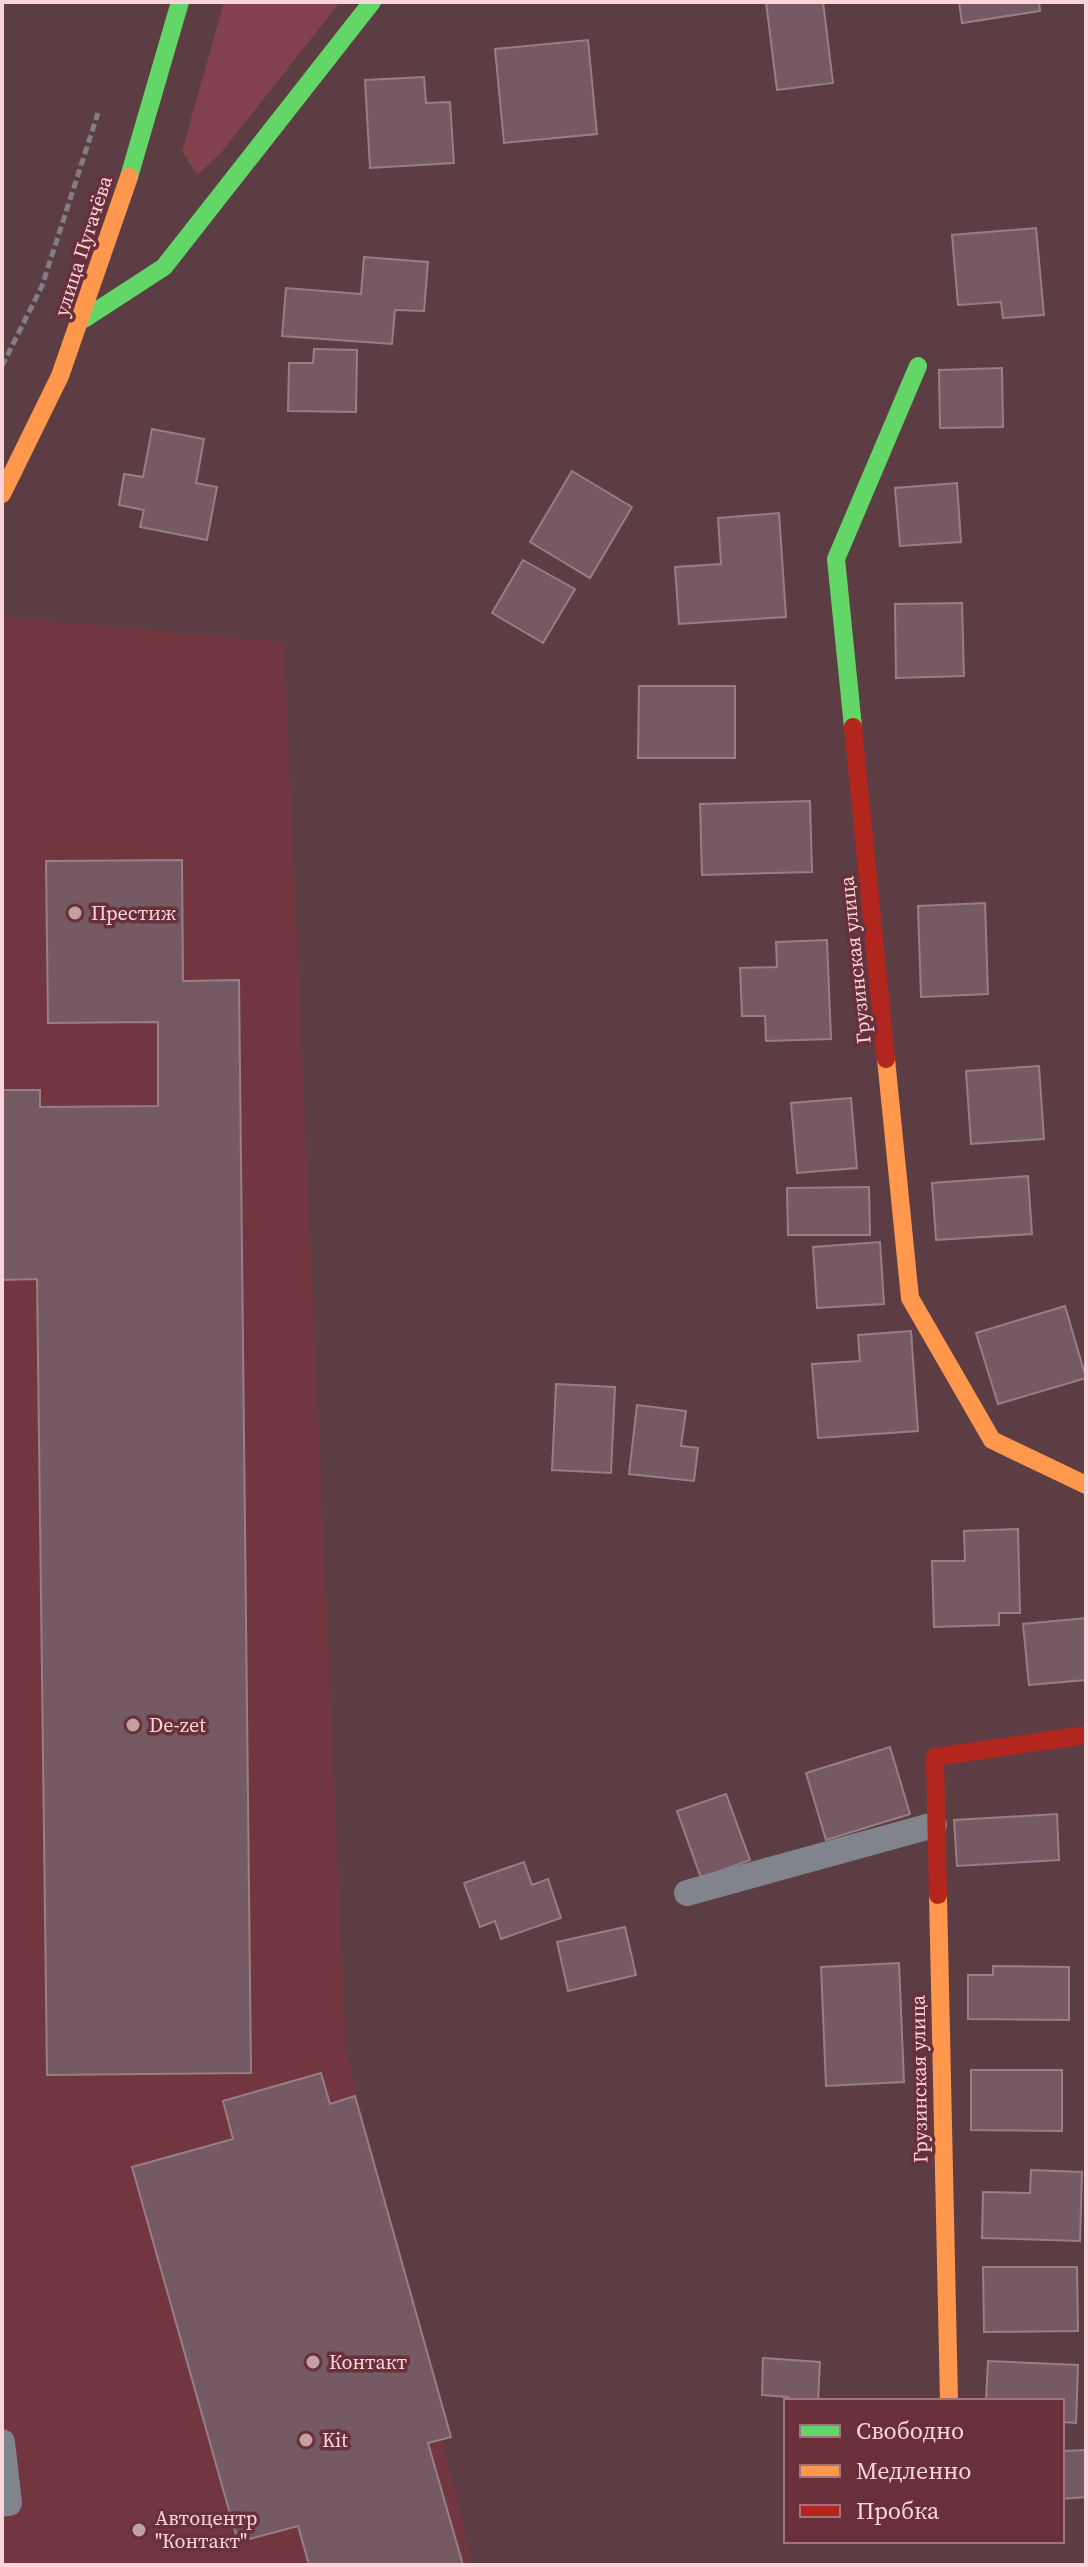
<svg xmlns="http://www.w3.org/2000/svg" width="1088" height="2567" viewBox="0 0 1088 2567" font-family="'Source Serif 4',serif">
<rect width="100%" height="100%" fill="#5c3d43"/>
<path fill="#723641" d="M2 617 284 642 346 2050 473 2565H2Z"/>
<path fill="#83404d" d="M224 2H340L221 153 197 175 182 151Z"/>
<path fill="#755963" stroke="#987e87" stroke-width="2" d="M766 2H823L833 83 777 90Z
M959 2H1039L1040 11 962 23Z
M588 40 597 134 504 143 495 49Z
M424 77 426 103 450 102 454 163 370 168 365 80Z
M1036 228 1044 315 1003 318 1001 302 958 305 952 235Z
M364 257 428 262 424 311 395 310 392 344 282 336 286 288 361 294Z
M314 349 357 350 356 412 288 411 289 363H313Z
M1002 368 1003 427 940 428 939 370Z
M152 429 204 439 196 483 217 487 207 540 140 527 144 510 119 505 124 474 143 477Z
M572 471 632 507 590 578 530 542Z
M957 483 961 542 900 546 895 488Z
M779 513 786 617 679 624 675 567 721 564 718 518Z
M523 560 575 589 543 643 492 613Z
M962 603 964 676 896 678 895 604Z
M639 686H735V758H638Z
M810 801 812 872 702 875 700 804Z
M182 860 183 981 239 980 251 2073 47 2075 37 1279 2 1280V1090H40V1107L158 1106V1022L48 1023 46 861Z
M985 903 988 994 921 997 918 906Z
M827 940 831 1039 766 1041 765 1016H742L740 968 777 967 776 942Z
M1039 1066 1044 1139 971 1144 966 1071Z
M851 1098 857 1168 797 1173 791 1103Z
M1028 1176 1032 1234 936 1240 932 1183Z
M869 1187 870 1235H788L787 1188Z
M880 1242 884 1304 817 1308 813 1247Z
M1065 1306 1086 1378 998 1404 976 1333Z
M911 1331 918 1431 818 1438 812 1364 860 1361 858 1335Z
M556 1384 615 1387 611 1473 552 1470Z
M637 1405 686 1411 681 1446 698 1448 694 1481 629 1474Z
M1018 1529 1020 1613H999V1625L934 1627 932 1561H965L964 1531Z
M1086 1618V1680L1029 1685 1023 1624Z
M890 1747 910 1814 826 1840 806 1773Z
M726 1794 750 1860 701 1878 677 1811Z
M1057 1814 1059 1860 957 1866 954 1820Z
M524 1862 532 1885 548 1879 561 1918 501 1939 495 1921 480 1927 464 1883Z
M625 1927 636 1975 568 1991 557 1942Z
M899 1963 904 2082 826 2086 821 1967Z
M993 1966 1069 1967V2020L968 2019V1975H993Z
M971 2070H1062V2131L971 2130Z
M321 2073 330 2104 355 2096 451 2437 428 2443 463 2565H309L298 2526 238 2542 132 2167 233 2139 223 2101Z
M1031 2170 1082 2172 1080 2241 982 2238 983 2192 1030 2193Z
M983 2267H1077L1078 2331 984 2332Z
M763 2358 820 2362 818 2401H788V2397L762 2395Z
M988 2361 1078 2365 1076 2423 1062 2422V2401H986Z
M1086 2450V2497L1062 2499V2451Z"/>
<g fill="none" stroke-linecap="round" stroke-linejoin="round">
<path stroke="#837d84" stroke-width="5" stroke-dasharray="8 4" stroke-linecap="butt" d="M2 366 42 286 98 113"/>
<path stroke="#81848c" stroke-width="26" d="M687 1893 934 1825
M2 2442 9 2503 2 2504"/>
<path stroke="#63d668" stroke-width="18" d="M129 177 180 2
M84 319 164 267 372 2
M853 727 836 559 918 366"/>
<path stroke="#ff974d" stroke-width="18" d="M2 494 60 376 129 177
M886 1059 910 1298 992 1440 1086 1485
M938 1895 949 2401"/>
<path stroke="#b3261e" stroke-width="18" d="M853 727 886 1059
M938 1895 935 1757 1086 1735"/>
</g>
<g fill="#c2a0a4" stroke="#69303b" stroke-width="3">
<circle cx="75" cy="913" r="8"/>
<circle cx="133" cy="1725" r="8"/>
<circle cx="313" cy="2362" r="8"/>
<circle cx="306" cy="2440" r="8"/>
<circle cx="139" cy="2530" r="8"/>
</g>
<g text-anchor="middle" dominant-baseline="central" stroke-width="7" stroke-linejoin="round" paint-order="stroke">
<g font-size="20" fill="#f9d5d9" stroke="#69303b">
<text transform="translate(83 246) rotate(-72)">улица Пугачёва</text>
<text transform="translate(855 960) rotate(-96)">Грузинская улица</text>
<text transform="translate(919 2079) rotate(-91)">Грузинская улица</text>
</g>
<g font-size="20" fill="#f9d5d9" stroke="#69303b" text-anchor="start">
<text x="91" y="913">Престиж</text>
<text x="149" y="1725">De-zet</text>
<text x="329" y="2362">Контакт</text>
<text x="322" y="2440">Kit</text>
<text x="155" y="2518">Автоцентр<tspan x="155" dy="23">"Контакт"</tspan></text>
</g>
</g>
<rect width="1088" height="2567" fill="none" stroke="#f9d5d9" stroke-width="8"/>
<rect x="784" y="2399" width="280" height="144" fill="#69303b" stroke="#a3727a" stroke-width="2"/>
<rect x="800" y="2425" width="40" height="12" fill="#63d668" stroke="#a3727a" stroke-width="2"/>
<text x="856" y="2439" font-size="24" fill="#f9d5d9">Свободно</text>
<rect x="800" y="2465" width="40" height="12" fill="#ff974d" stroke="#a3727a" stroke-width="2"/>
<text x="856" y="2479" font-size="24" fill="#f9d5d9">Медленно</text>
<rect x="800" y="2505" width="40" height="12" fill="#b3261e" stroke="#a3727a" stroke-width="2"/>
<text x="856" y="2519" font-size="24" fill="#f9d5d9">Пробка</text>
</svg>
